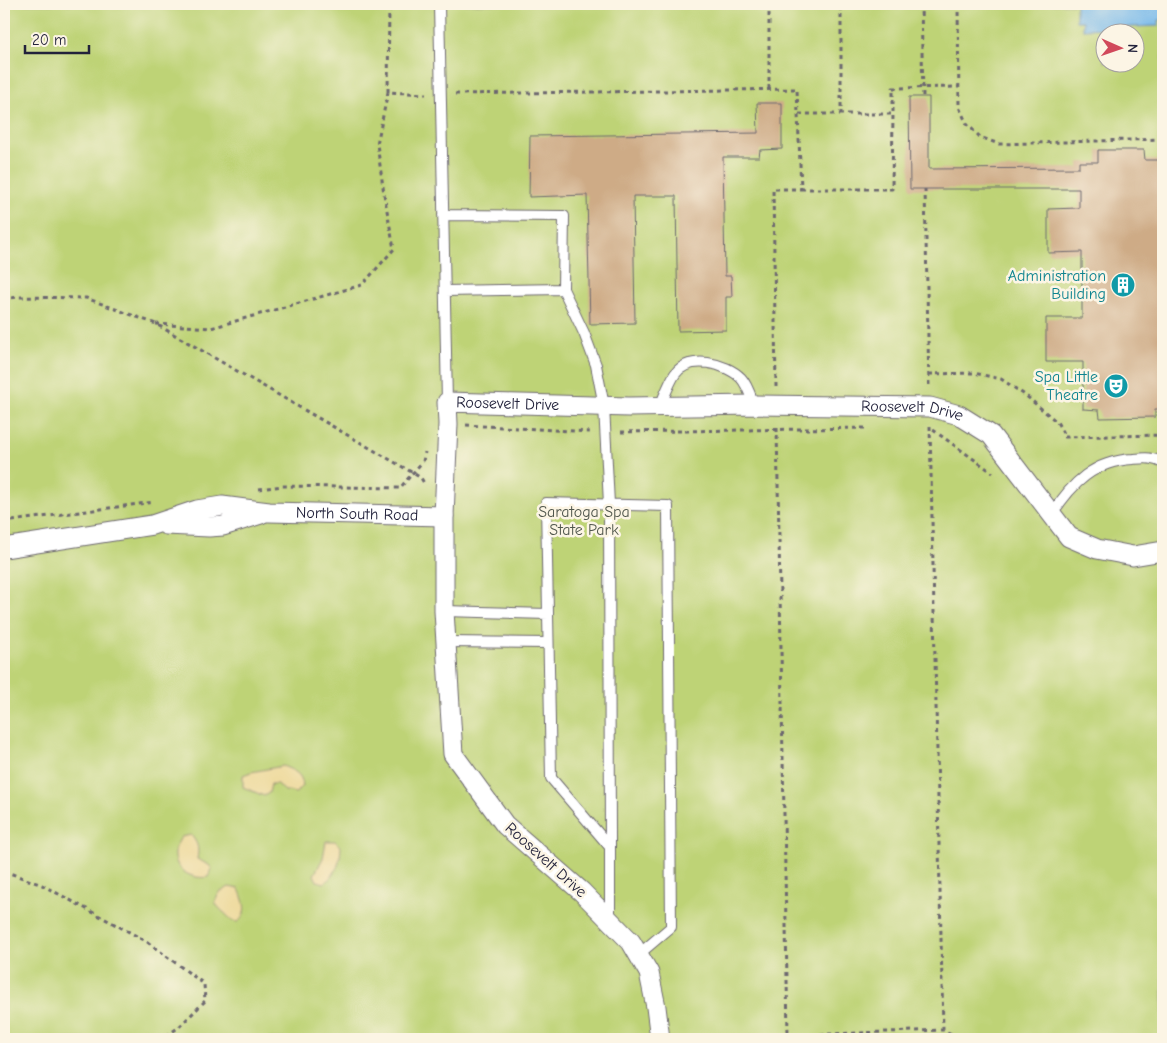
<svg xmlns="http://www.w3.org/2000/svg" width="1167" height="1043" viewBox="0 0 1167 1043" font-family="'Comic Neue',sans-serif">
<rect width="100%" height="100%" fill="#fcf5e5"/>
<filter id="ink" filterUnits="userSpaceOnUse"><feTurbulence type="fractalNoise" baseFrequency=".02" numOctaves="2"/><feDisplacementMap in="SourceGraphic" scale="10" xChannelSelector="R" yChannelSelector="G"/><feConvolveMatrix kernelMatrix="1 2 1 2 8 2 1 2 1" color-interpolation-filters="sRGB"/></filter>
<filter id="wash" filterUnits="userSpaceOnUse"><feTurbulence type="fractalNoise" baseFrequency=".0096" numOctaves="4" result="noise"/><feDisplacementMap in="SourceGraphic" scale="20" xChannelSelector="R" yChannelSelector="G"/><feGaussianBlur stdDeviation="1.12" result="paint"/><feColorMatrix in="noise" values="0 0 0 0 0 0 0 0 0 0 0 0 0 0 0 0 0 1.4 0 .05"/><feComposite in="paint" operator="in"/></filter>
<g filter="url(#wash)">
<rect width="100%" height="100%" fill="#f7ead3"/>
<path fill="#bed376" stroke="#707a58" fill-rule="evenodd" d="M4 4H1163V1039H4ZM1104 32H1134V62H1104Z"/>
<path fill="#eeda9e" stroke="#887e6c" d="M283 766C294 771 302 773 303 786L296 793 285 791 277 784H271L269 793 264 796 243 787V775L251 772Z
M191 835C198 844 199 848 197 859L209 865 212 869 208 877C192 880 173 870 175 852 175 847 179 841 181 837Z
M326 841H335L341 847C340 863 337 874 324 883L317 881 314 875 323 858Z
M229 887 239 889C244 901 249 913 238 922L232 921C227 914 218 909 215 902L219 893Z"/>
<path fill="#75b8eb" stroke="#4c6d93" d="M1076 4H1163V20H1159V26L1083 29V21H1076Z"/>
<g id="blocks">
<path fill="#ceab86" d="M909 97H929V169L1079 168V162H1098V150H1144L1145 160H1163V409H1155V417L1100 418 1099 410 1083 409V362H1046V318H1082V252L1048 253V209L1079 208V189H910Z
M757 103H782V149L760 150 759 157H723L725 276H731L732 297H726V330L678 331 676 196H633L635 323 590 324 587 195 529 197 530 136 758 133Z"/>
</g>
</g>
<g filter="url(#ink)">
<use href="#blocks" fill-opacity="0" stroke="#6d6870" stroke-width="1"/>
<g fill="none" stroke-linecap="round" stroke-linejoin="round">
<defs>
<path id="lane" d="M439 4 447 402
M443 215 564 216 563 289 445 291
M563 289 584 333 596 365 604 406 609 504 610 847
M660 406C664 397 670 381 675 374 689 354 726 363 741 378 747 384 751 397 754 405
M1052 514C1072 483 1094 461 1133 459 1145 458 1153 457 1163 463
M444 611 548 614
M445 642 548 643
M610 919V847L551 778 546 503 668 506 671 927 638 955"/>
<g id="street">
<path d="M166 525 209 527 223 526 261 514"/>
<path id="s1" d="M4 548 152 525 197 510 222 506 269 512 444 516"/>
<path id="s2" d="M660 1039 656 1007 649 973 631 942 582 892 505 825 453 754 444 611V516L448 424 447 402 629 407 754 405 930 407 959 415 991 435 1069 537 1097 549 1133 556 1163 551"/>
</g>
</defs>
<use href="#lane" stroke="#6d6870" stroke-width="12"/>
<use href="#street" stroke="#6d6870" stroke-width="21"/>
<path stroke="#6d6870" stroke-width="3" stroke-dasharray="4 4" stroke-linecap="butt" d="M817 4V7L861 6V4
M921 4 923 97
M958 4 959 107 967 124 980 137 999 144 1163 139
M841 7V115
M769 89V4
M388 92 389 4
M455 94 797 89 798 114H893V88L959 87
M801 189H892L893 114
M925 189 929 387
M4 299 18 297 86 298 156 324 413 473 421 478 425 485
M156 324 211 328 362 285 394 249 384 194 377 144 388 92 426 94
M929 374 974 373 1001 379 1025 395 1057 422 1065 437 1163 435
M776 387 773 189H801L798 114
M466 425 590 432
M930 426 943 1030
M777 428 788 1035
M933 430 993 473
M621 432 865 428
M259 489 282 486 400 488 423 461 425 452
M4 522 154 502
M4 871 42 885 146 941 204 984 205 1001 179 1027 162 1039
M741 1039 743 1037 943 1030 962 1039"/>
<use href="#lane" stroke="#fff" stroke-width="10"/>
<use href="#street" stroke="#fff" stroke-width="19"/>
</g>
</g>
<defs>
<symbol id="building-disc" viewBox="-11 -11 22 22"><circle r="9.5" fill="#0f9aa8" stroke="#fcf5e5"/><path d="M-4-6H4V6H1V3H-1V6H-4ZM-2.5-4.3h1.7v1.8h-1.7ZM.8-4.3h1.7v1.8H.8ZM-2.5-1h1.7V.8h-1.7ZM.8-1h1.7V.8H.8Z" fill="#fff"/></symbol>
<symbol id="theatre-disc" viewBox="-11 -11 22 22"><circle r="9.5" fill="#0f9aa8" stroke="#fcf5e5"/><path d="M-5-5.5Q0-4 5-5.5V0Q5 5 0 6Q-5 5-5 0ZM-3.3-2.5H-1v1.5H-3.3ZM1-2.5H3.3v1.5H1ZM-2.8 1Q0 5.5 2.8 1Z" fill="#fff"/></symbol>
</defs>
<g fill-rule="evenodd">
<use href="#building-disc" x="1109" y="271" width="28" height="28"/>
<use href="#theatre-disc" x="1102" y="372" width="28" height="28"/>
</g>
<g text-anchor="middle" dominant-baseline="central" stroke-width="5" stroke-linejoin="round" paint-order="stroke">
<g font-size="16" fill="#0d838f" stroke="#fcf5e5" text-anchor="end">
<text x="1106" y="276">Administration<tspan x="1106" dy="18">Building</tspan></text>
<text x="1098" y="377">Spa Little<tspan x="1098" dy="18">Theatre</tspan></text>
</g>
<g font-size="16" fill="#22223b" stroke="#fcf5e5">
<text stroke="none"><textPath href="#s2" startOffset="776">Roosevelt Drive</textPath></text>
<text stroke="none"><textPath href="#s2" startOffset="1181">Roosevelt Drive</textPath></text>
<text stroke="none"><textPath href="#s1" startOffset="358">North South Road</textPath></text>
<text transform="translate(546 860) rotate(42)">Roosevelt Drive</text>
</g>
<g font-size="16" fill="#51574d" stroke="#fcf5e5">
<text x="584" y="512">Saratoga Spa<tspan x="584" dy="18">State Park</tspan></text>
</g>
</g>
<rect width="1167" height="1043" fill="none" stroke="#fcf5e5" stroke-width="20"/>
<g transform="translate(1120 48) rotate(92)"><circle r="24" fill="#fcf5e5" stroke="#a5a1a1"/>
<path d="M0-4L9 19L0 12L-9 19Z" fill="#d1495b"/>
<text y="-8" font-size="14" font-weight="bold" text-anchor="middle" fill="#22223b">N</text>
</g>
<path d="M25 45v8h64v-8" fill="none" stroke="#22223b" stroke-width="2.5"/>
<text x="32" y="45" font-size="15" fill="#22223b" stroke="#fcf5e5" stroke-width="4" paint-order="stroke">20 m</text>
</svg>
